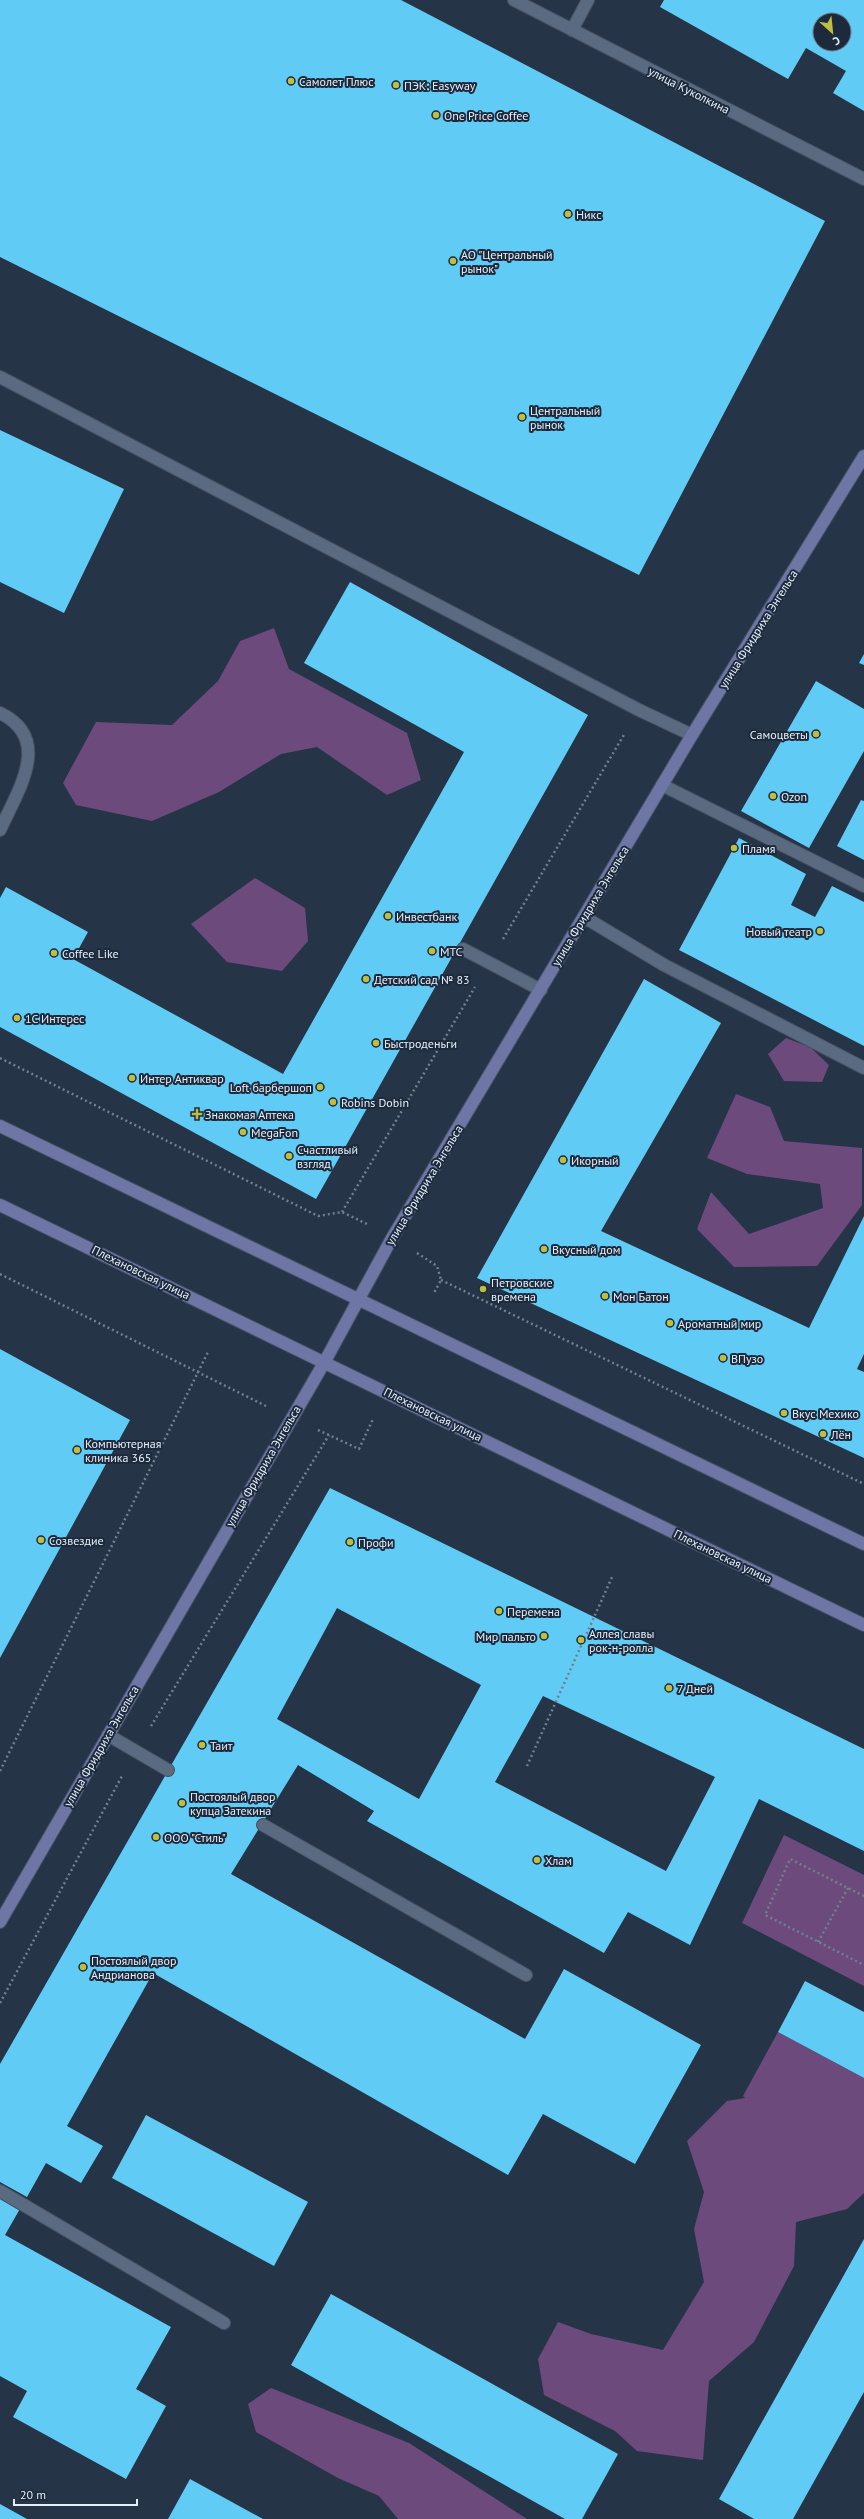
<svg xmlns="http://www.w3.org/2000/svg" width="864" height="2519" viewBox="0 0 864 2519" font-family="'PT Sans',sans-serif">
<rect width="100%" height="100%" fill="#263447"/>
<path fill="#6c4a7c" d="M274 628 289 669 407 733 421 780 387 795 317 747 281 754 219 792 152 821 76 805 63 783 96 722 172 725 218 681 240 641Z
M255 878 305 908 308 941 282 971 227 962 191 924Z
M786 1038 810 1047 829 1065 822 1082 784 1081 768 1054Z
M736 1094 770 1107 784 1141 862 1148V1205L817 1266 734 1267 697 1229 711 1192 749 1234 823 1208 820 1184 747 1174 707 1158Z
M784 1835 864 1875V1986L742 1923Z
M778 2032 864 2078V2193L847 2209 796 2222 794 2266 754 2342 709 2381 703 2460 637 2451 615 2431 544 2395 538 2359 558 2322 591 2334 663 2350 704 2282 694 2229 704 2192 687 2141 727 2101 745 2098 743 2096Z
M271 2388 409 2443 527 2519H398L379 2496 338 2478 256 2432 248 2404Z"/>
<path fill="#60ccf6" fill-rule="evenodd" d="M0 0H401L825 221 639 575 0 257Z
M664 0H864V111L833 93 846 71 806 48 788 79 660 7ZM820 20H844V44H820Z
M0 430 124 489 64 613 0 582Z
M350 582 588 715 316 1199 0 1027V898L6 887 88 932 73 959 283 1074 464 752 304 663Z
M864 654V665L859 663Z
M816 681 864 709V751L809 848 741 811Z
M861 800 864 801V860L837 846Z
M739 838 806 874 791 905 815 917 832 886 864 902V1046L679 950Z
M644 979 721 1023 601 1231 809 1328 864 1216V1354L857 1369 864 1372V1458L477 1278Z
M0 1349 130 1420 0 1658Z
M330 1488 864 1749V1851L759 1799 690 1945 628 1912 604 1953 367 1821 374 1811 298 1765 231 1874 525 2039 564 1969 701 2045 635 2164 543 2114 508 2175 153 1973 67 2126 103 2146 81 2183 46 2163 27 2197 0 2182V2064ZM337 1608 481 1685 419 1799 277 1719ZM543 1696 715 1777 666 1871 495 1782Z
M805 1981 864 2012V2078L778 2032Z
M146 2115 308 2202 274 2266 112 2178Z
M0 2196 21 2207 5 2235 171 2327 136 2389 166 2406 126 2479 13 2417 27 2391 0 2376Z
M864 2239V2392L793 2519H754L719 2499Z
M331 2294 618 2454 582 2519H565L291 2365Z
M190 2479 263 2519H168Z
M0 2504 27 2519H0Z"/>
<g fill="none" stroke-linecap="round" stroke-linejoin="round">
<defs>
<path id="lane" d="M572 30 588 0
M0 377 639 710 692 735
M0 713C54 739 17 792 0 830
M662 785 864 886
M584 917 664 965 864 1068
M463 949 541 990
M108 1735 168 1770
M263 1825 526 1975
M0 2191 224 2323"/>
<path id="street" d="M514 0 864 179"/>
<path id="secondary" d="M0 1126 864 1544
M0 1205 864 1625
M0 1922 324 1363 392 1238 692 735 864 456"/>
</defs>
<use href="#lane" stroke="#465263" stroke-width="14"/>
<use href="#street" stroke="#465263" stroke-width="14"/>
<use href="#secondary" stroke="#465263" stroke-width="14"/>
<path stroke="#727f8f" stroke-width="2.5" stroke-dasharray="2 3" stroke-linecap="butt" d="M503 939 625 733
M0 1058 318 1216 342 1212 367 1224
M342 1212 475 987
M417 1253 437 1266 441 1280 434 1293
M0 1274 266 1406
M441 1280 864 1484
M318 1430 359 1449 373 1419
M151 1726 329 1435
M527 1766 613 1575
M0 1771 209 1350
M864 1896 790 1859 765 1915 864 1965
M818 1942 848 1888
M0 2003 122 1776"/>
<use href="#lane" stroke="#5a6a80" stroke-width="12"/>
<use href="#street" stroke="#5a6a80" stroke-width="12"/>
<use href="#secondary" stroke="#6d76a5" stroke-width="12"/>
</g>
<g fill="#bfbe41" stroke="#1c2a3c" stroke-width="1.5">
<circle cx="291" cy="81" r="4"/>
<circle cx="396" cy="85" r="4"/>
<circle cx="436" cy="115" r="4"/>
<circle cx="568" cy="214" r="4"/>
<circle cx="453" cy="261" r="4"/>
<circle cx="522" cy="417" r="4"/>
<circle cx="816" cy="734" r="4"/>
<circle cx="773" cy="796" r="4"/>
<circle cx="734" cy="848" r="4"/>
<circle cx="388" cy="916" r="4"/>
<circle cx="820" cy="931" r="4"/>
<circle cx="432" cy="951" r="4"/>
<circle cx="54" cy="953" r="4"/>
<circle cx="366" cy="979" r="4"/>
<circle cx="17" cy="1018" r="4"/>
<circle cx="376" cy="1043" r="4"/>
<circle cx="132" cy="1078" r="4"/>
<circle cx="320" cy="1087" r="4"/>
<circle cx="333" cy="1102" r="4"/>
<path d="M195 1108h4v4h4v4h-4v4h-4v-4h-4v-4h4z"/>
<circle cx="243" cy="1132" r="4"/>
<circle cx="289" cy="1156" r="4"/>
<circle cx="563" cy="1160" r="4"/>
<circle cx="544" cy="1249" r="4"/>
<circle cx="483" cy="1289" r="4"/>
<circle cx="605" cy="1296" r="4"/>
<circle cx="670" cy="1323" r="4"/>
<circle cx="723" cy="1358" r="4"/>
<circle cx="784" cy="1413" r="4"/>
<circle cx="823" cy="1434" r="4"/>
<circle cx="77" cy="1450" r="4"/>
<circle cx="41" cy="1540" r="4"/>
<circle cx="350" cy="1542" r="4"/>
<circle cx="499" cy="1611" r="4"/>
<circle cx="544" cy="1636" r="4"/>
<circle cx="581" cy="1640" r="4"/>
<circle cx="669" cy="1688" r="4"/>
<circle cx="202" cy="1745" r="4"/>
<circle cx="182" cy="1803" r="4"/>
<circle cx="156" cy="1837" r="4"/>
<circle cx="537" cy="1860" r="4"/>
<circle cx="83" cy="1967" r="4"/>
</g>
<g text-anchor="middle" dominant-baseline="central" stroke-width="4" stroke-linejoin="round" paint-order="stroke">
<g font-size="12" fill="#e5effb" stroke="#1c2a3c" text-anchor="start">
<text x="299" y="81">Самолет Плюс</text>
<text x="404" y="85">ПЭК: Easyway</text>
<text x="444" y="115">One Price Coffee</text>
<text x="576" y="214">Никс</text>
<text x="461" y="254">АО "Центральный<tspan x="461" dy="14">рынок"</tspan></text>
<text x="530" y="410">Центральный<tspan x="530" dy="14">рынок</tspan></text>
<text x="808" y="734" text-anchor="end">Самоцветы</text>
<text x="781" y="796">Ozon</text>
<text x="742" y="848">Пламя</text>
<text x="396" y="916">Инвестбанк</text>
<text x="812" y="931" text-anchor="end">Новый театр</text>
<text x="440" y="951">МТС</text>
<text x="62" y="953">Coffee Like</text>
<text x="374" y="979">Детский сад № 83</text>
<text x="25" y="1018">1С Интерес</text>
<text x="384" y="1043">Быстроденьги</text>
<text x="140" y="1078">Интер Антиквар</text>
<text x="312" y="1087" text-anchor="end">Loft барбершоп</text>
<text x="341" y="1102">Robins Dobin</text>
<text x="205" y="1114">Знакомая Аптека</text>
<text x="251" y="1132">MegaFon</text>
<text x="297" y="1149">Счастливый<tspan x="297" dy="14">взгляд</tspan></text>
<text x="571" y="1160">Икорный</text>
<text x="552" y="1249">Вкусный дом</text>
<text x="491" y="1282">Петровские<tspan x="491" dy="14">времена</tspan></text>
<text x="613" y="1296">Мон Батон</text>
<text x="678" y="1323">Ароматный мир</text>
<text x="731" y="1358">ВПузо</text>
<text x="792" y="1413">Вкус Мехико</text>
<text x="831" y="1434">Лён</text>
<text x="85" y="1443">Компьютерная<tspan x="85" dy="14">клиника 365</tspan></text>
<text x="49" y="1540">Созвездие</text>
<text x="358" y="1542">Профи</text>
<text x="507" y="1611">Перемена</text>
<text x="589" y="1633">Аллея славы<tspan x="589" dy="14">рок-н-ролла</tspan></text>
<text x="536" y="1636" text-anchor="end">Мир пальто</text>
<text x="677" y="1688">7 Дней</text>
<text x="210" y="1745">Таит</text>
<text x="190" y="1796">Постоялый двор<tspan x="190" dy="14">купца Затекина</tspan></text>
<text x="164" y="1837">ООО "Стиль"</text>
<text x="545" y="1860">Хлам</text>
<text x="91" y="1960">Постоялый двор<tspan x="91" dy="14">Андрианова</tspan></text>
</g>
<g font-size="12" fill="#e5effb" stroke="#1c2a3c">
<text transform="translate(689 90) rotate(27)">улица Куколкина</text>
<text transform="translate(758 629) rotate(-58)">улица Фридриха Энгельса</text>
<text transform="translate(590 906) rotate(-59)">улица Фридриха Энгельса</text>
<text transform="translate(424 1185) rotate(-59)">улица Фридриха Энгельса</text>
<text transform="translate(141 1272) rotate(26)">Плехановская улица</text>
<text transform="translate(433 1414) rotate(26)">Плехановская улица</text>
<text transform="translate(263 1466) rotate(-60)">улица Фридриха Энгельса</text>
<text transform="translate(723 1556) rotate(26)">Плехановская улица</text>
<text transform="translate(101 1746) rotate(-60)">улица Фридриха Энгельса</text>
</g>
</g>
<g transform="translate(832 32) rotate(153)"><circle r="19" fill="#1c2a3c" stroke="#6c7988"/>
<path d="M0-3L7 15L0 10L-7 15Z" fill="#bfbe41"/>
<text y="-6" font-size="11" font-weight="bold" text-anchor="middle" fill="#e5effb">С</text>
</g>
<path d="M14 2499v6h123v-6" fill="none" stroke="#e5effb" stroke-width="2"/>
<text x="20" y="2499" font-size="12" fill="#e5effb" stroke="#1c2a3c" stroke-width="3" paint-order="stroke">20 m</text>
</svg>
